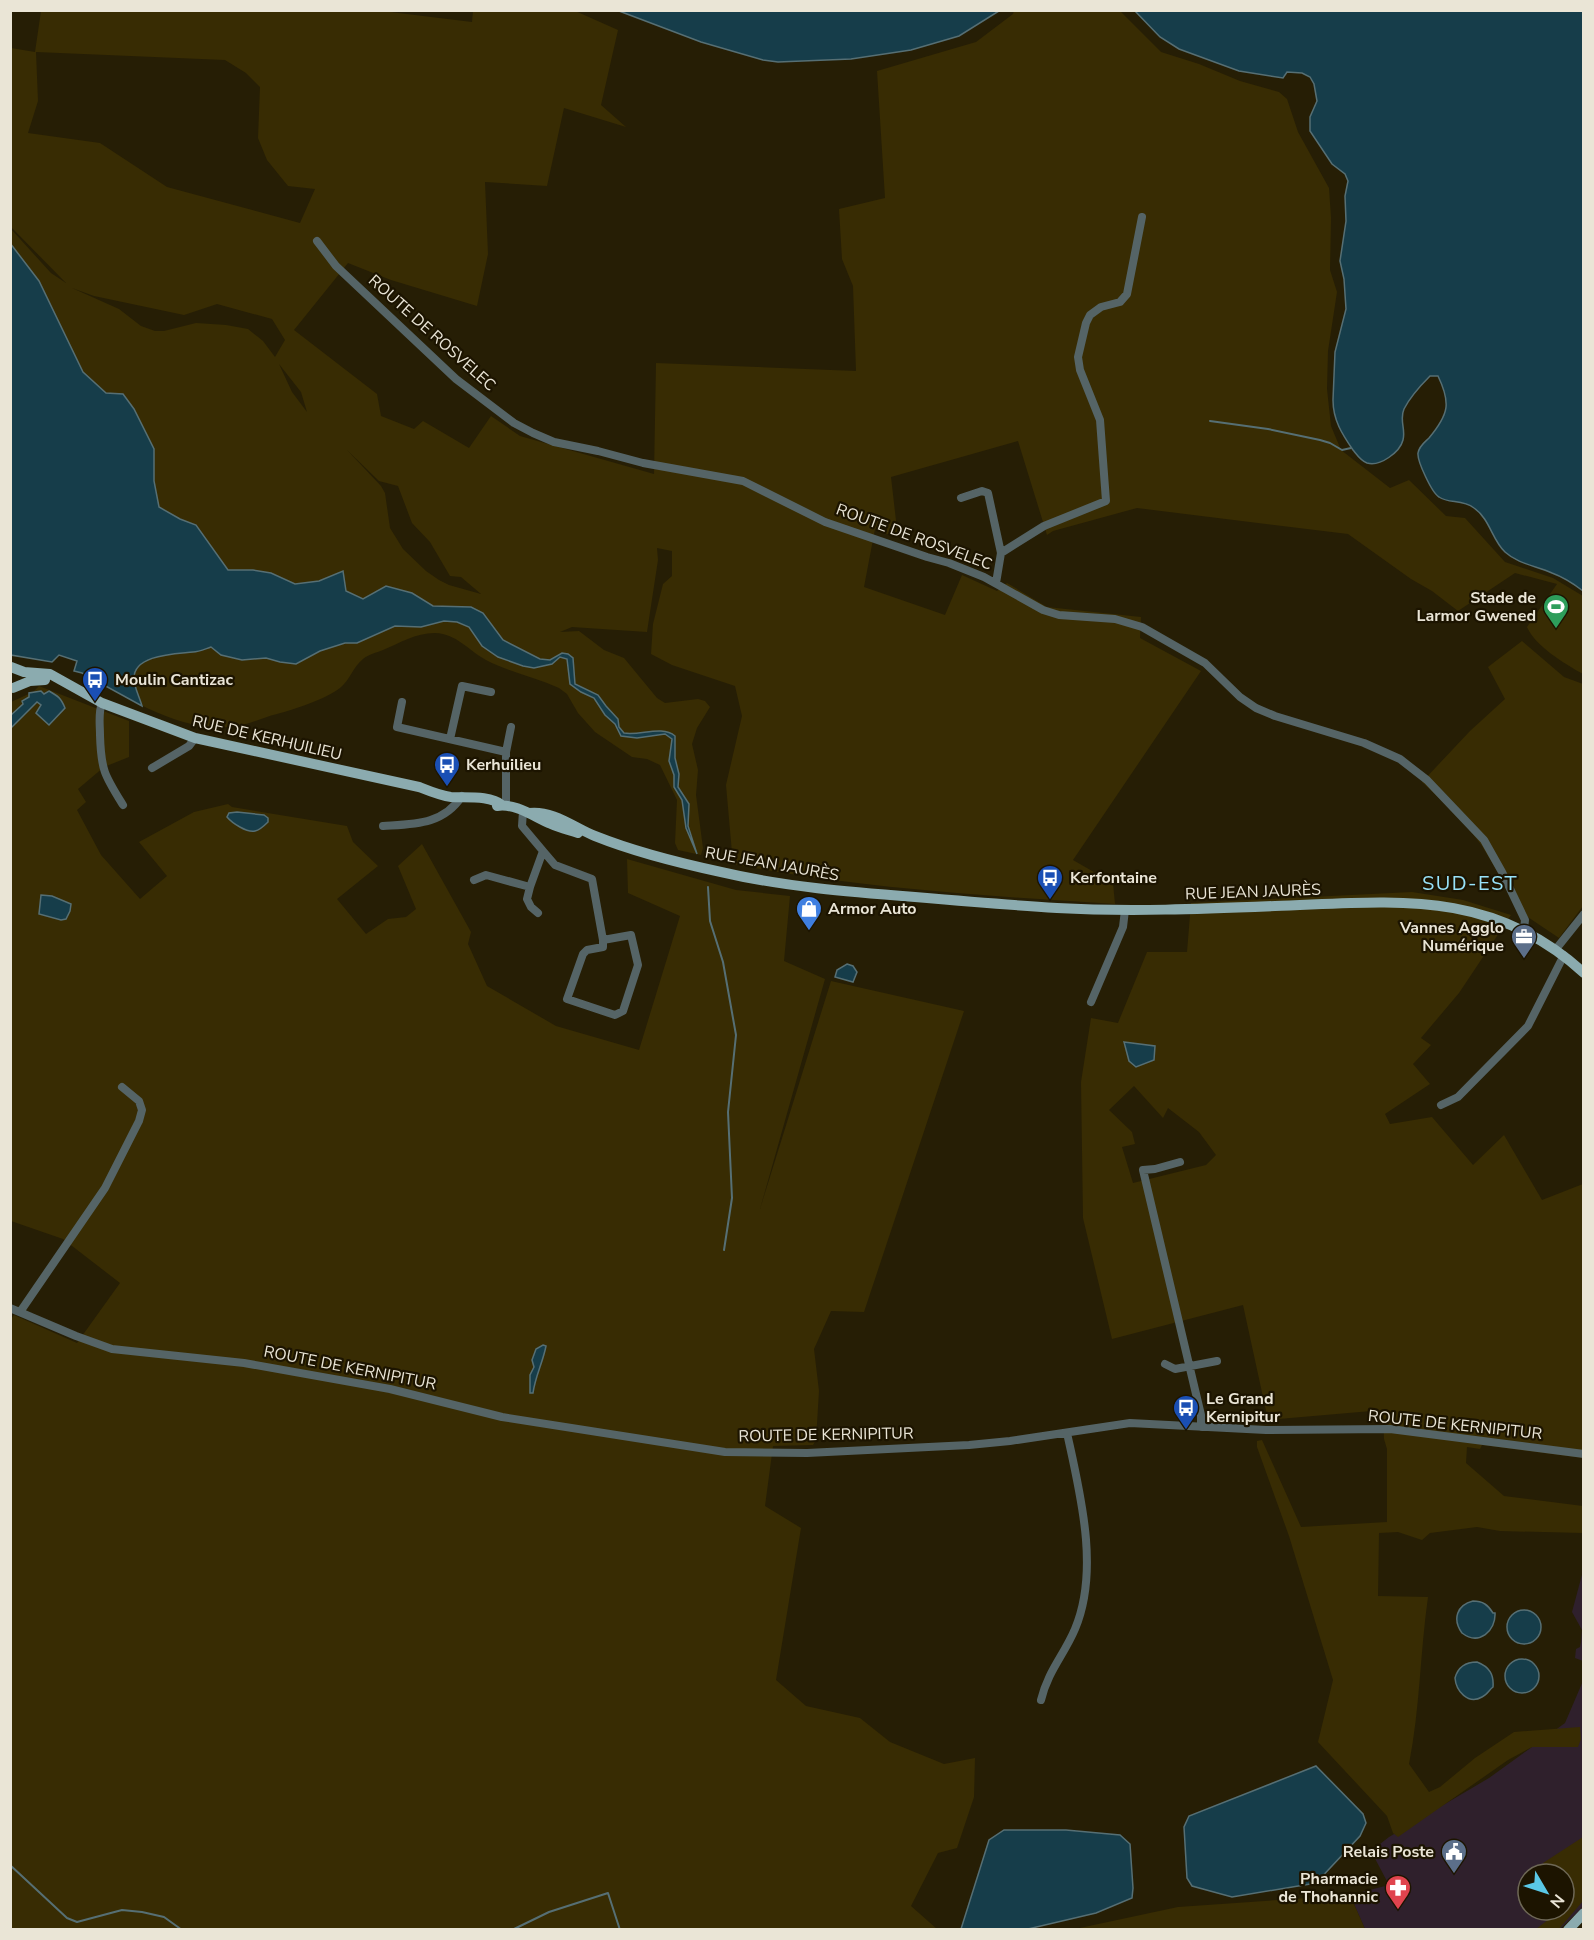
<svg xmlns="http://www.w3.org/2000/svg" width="1594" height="1940" viewBox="0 0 1594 1940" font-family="'Nunito Sans',sans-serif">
<rect width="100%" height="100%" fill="#261e05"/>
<path fill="#2f202c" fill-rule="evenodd" d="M1583 1571 1584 1661H1583L1575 1658 1576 1649 1580 1647 1581 1642 1582 1630 1572 1612Z
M1583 1681V1906L1580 1910 1560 1929H1365L1350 1895 1389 1885 1371 1851 1389 1837 1489 1778 1565 1723ZM1528 1874H1564V1910H1528Z"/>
<path fill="#382c03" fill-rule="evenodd" d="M374 10 472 22 473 11 573 10 618 30 601 105 626 127 564 108 547 186 485 182 488 254 477 306 391 280 348 263 294 330 377 394 381 416 414 429 423 421 469 448 491 416 520 436 654 474 656 363 856 371 853 286 842 259 839 209 885 198 877 71 976 42 1013 14 1014 11H1120L1161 52 1199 64 1240 81 1279 92 1287 99 1298 132 1329 188 1331 218 1330 270 1337 292 1328 351 1327 389 1331 426 1341 450 1390 488 1409 480 1446 516 1465 518 1505 562 1553 578 1583 596V674C1565 664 1535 646 1527 627L1557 584 1515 573 1458 611 1432 591 1411 579 1348 534 1137 508 1053 531 1047 535 1018 441 891 477 898 538 875 529 864 587 945 615 962 575 997 591 1007 583 1047 607 1141 617 1140 638 1201 671 1073 860 1113 883 1115 904C987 896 858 888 733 864L726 785 742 716 735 686 672 665 651 654 653 624 663 584 672 576V551L657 548 658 560 647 632 572 627 560 632 579 631 604 650 624 658 657 698 665 703 698 699 705 701 710 707 697 728 692 744 698 770 696 795 703 848 701 855 678 850 675 843 677 800 660 765 647 759 632 757 595 732 578 713 567 694 559 688C535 677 509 672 486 660 468 650 457 634 435 633 415 633 400 643 383 650 376 653 369 654 363 659 353 667 350 680 340 688 326 699 295 709 277 714 261 718 246 726 229 727 175 731 128 697 82 673L74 671 77 661 59 655 54 662 11 655 283 637 472 615 278 636 11 355V229L51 273 66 283 11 227V48L35 52 41 11ZM36 52 225 60 246 73 260 87 258 138 267 160 288 186 315 189 300 223 167 187 100 143 28 133 38 101ZM72 288 94 296 184 315 217 304 272 319 285 340 275 357 263 341 248 329 226 325 196 323 164 331H155L141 326 119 309ZM279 364 301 392 307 412 292 392ZM347 450 379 481 398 486 412 523 430 542 450 576 461 577 481 594 449 585 439 580 426 571 403 549 390 528 385 493 381 486Z
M1522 641 1564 677 1583 684V906L1559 938 1516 909 1500 876 1482 846 1463 821 1422 782 1470 731 1505 699 1488 667Z
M39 686 129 721V757L104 767 78 789 86 802 77 810 101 855 140 899 167 876 139 842 194 812 228 804 232 807 347 826 353 842 378 866 337 899 366 934 388 919 406 917 416 909 398 866 422 844 471 932 468 944 487 986 556 1026 639 1050 680 916 628 893 627 859 736 890 790 896 784 961 825 979 760 1209 831 981 964 1011 864 1312 831 1311 814 1349 819 1391 816 1440 813 1445 773 1446 765 1506 801 1528 776 1680 806 1706 860 1718 890 1742 944 1764 975 1758 974 1797 957 1848 938 1853 911 1906 937 1929H11V1319L14 1315 77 1343 120 1283 63 1239 11 1221V702L33 692Z
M1412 892 1463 900 1511 915 1459 993 1421 1038 1431 1045 1413 1064 1430 1084 1385 1114 1390 1124 1432 1117 1473 1165 1504 1135 1542 1200 1583 1184V1458L1482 1445 1480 1449 1467 1447 1466 1463 1504 1496 1583 1506V1533L1500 1531 1477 1527 1430 1533 1422 1540 1398 1532 1379 1533 1378 1596 1428 1597C1420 1653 1420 1709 1409 1764L1429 1792 1440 1787 1475 1758 1514 1732 1580 1727 1581 1739 1578 1747H1532L1508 1760 1398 1837 1393 1833 1387 1816 1318 1742 1333 1680 1289 1536 1257 1447V1441L1262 1440 1301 1527 1387 1522V1449L1384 1439 1383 1410 1268 1420 1243 1305 1112 1339 1083 1218 1081 1082 1091 1018 1118 1023 1147 952H1187L1191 903ZM1134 1086 1163 1118 1168 1108 1199 1132 1216 1155 1206 1165 1133 1183 1122 1147 1135 1144 1132 1132 1109 1110Z
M1583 1837V1901L1559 1929H1536L1561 1910H1564V1874H1550L1543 1863Z
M1350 1895 1365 1929H1075L1178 1907Z"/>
<path fill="#163d4a" stroke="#566f74" stroke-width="1.5" d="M619 11H999L959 36 911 50 851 59 778 62 763 60 701 42Z
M1135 11H1583V591C1574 584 1563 577 1552 573 1537 566 1518 564 1505 552 1492 540 1490 519 1474 508 1462 499 1449 504 1439 497 1432 493 1417 461 1418 453 1419 446 1425 442 1429 438 1449 414 1451 403 1438 376H1430C1421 385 1410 397 1404 409 1399 420 1406 429 1403 440 1400 452 1380 467 1367 463 1361 461 1357 455 1353 450 1342 434 1333 420 1333 400L1335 352 1346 309 1344 279 1340 261 1346 221 1345 196 1348 181 1345 174 1332 164 1310 131V117L1317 101 1314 84 1310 77 1302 73 1287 72 1283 78 1239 71 1179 49 1160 37Z
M10 243 39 281 83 372 106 393 123 394 134 409 154 449V481L159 507 180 519 196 525 228 570H253L271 573 295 584 319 581 343 571 346 591 363 599 386 586 412 593 433 606 471 607 483 613 503 640 540 659 550 660 562 653 568 654 573 658 575 684 598 695 606 706 618 719 619 727 624 733C640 736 662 725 675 736V758L679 774 678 787 689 804 688 826 697 854 686 828 682 800 674 787V775L669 761 672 739 665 734 637 738 621 736 615 724 605 715 594 698 581 692 570 684 567 659 560 657 552 664 534 668 523 666 498 657 482 646 469 627 457 622 444 621 421 627 395 626 357 643H345L320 651 296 664 280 662 266 658 242 660 221 655 211 647C205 649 199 652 193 652 177 654 133 654 134 679 134 687 140 698 142 706L82 673 74 671 77 661 59 655 52 662 11 655Z
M41 691 44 694 49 691C58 696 61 698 65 708L49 725 36 713 41 705 37 702 11 728V715L23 704 22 701 29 697V693Z
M237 812 264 815 268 818V822C265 825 260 830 255 831 247 833 232 823 227 817L229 813Z
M41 895 52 896 71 904 70 911 66 919 61 920 39 914Z
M847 964 853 966 857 972 853 982 835 977 837 970Z
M1124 1042 1155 1046 1154 1060 1136 1067 1129 1061Z
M543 1345 546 1346C543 1362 535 1377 533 1393H530V1375L534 1367 532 1360 536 1349Z
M1473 1601C1483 1601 1488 1605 1493 1613H1495C1496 1631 1479 1646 1462 1633 1452 1619 1457 1605 1473 1601Z
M1507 1627a17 17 0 1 1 34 0a17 17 0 1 1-34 0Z
M1505 1676a17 17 0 1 1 34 0a17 17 0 1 1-34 0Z
M1477 1662C1490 1667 1494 1675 1493 1687 1489 1690 1487 1695 1482 1697 1468 1705 1456 1691 1455 1678 1458 1667 1466 1662 1477 1662Z
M1316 1766 1363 1814 1366 1823 1360 1836 1316 1883 1232 1897 1192 1886 1187 1878 1184 1827 1189 1816Z
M1004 1830H1066L1120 1835 1130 1844 1133 1888 1132 1898 1096 1913 1028 1929H961L989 1840Z"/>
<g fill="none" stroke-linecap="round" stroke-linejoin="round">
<path stroke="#566f74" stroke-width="2" d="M1210 421 1268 429 1320 440 1330 443 1342 450 1351 448
M708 887 710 921 723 962 736 1035 728 1112 732 1198 724 1250
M10 1865 67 1918 77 1922 122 1910 142 1912 164 1917 182 1930
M512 1930 549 1912 608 1893 620 1930"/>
<path stroke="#556466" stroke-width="8" d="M317 241 336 266 456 379 514 423 533 433 554 442 598 451 643 463 743 481 825 522 927 557 949 563 984 577 1043 610 1059 615 1115 619 1142 627 1205 663 1240 697 1256 708 1275 716 1364 743 1400 759 1427 780 1484 840 1502 872 1525 920 1524 929
M961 498 982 491 988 493 1001 553 996 583
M1001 553 1044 526 1106 501 1100 420 1080 370 1078 357 1086 323 1090 315 1101 307 1120 302 1127 294 1142 217
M402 702 397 727 506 752V805
M102 703C98 713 100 724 100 735 101 771 105 776 123 805
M450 739 462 686 491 692
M506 752 511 727
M152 768 189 746 195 738
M383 826C414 824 443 825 462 796
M543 851 555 865 592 879 603 940V947L587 950 583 954 567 999 615 1015 623 1011 638 965 631 935 603 940
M474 880 486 875 530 887 543 851 522 826 523 811
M530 887 527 899 531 907 538 913
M1556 949 1584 914
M1091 1002 1123 927 1125 910
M1441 1105 1458 1097 1528 1026 1564 955
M1180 1162 1155 1169 1143 1170 1201 1415V1427
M10 1308 76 1336 112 1349 244 1363 390 1389 502 1417 725 1452 807 1453 969 1445 1010 1441 1130 1423 1266 1430 1390 1429 1584 1454
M20 1312 105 1188 139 1121 142 1110 139 1101 122 1087
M1165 1364 1175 1369 1217 1361
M1041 1700C1048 1671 1064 1655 1075 1629 1100 1570 1080 1493 1067 1433"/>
<path stroke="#8babaf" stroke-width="10" d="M11 667 24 672 50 674 102 703 195 738 419 787C429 791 441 796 451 797 465 798 490 795 502 805
M13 688 30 681 45 680
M497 806C516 803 534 817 551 824 560 828 569 830 578 833
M529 813C553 810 575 828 595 836 635 852 679 863 721 872 785 887 850 892 915 897 962 901 1009 905 1057 908 1129 912 1202 909 1275 906 1391 902 1490 887 1584 973
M1568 1930 1584 1913"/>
</g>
<defs>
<symbol id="stadium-pin" viewBox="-11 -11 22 30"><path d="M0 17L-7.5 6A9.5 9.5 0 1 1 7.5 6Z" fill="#2e9e5b" stroke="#1c1400"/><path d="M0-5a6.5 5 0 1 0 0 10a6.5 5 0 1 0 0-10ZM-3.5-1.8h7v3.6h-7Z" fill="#fff"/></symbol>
<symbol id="bus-pin" viewBox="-11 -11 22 30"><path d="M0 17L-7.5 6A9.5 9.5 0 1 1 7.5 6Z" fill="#1a4fb4" stroke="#1c1400"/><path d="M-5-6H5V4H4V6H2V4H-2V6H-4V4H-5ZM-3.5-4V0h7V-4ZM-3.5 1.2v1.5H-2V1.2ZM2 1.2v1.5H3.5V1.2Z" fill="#fff"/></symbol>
<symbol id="shop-pin" viewBox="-11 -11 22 30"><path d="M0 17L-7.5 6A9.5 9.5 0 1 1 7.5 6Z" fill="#3f7fe0" stroke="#1c1400"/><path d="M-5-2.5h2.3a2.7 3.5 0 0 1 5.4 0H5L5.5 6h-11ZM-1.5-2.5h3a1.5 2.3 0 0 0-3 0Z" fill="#fff"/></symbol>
<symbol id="office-pin" viewBox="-11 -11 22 30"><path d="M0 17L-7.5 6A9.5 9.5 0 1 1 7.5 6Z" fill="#5c6f8a" stroke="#1c1400"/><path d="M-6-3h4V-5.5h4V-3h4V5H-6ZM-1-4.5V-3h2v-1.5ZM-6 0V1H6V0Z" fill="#fff"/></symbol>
<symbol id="civic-pin" viewBox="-11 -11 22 30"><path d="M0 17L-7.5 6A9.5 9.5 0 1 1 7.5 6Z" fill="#5c6f8a" stroke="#1c1400"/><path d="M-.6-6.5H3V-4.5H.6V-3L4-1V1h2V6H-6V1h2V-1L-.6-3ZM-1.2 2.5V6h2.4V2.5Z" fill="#fff"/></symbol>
<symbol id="pharmacy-pin" viewBox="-11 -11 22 30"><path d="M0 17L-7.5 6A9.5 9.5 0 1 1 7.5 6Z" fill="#e0444e" stroke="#1c1400"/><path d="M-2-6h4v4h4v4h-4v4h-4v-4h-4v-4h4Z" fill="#fff"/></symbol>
</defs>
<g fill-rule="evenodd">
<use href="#stadium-pin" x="1541" y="592" width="30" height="40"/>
<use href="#bus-pin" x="80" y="665" width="30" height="40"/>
<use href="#bus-pin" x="432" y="750" width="30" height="40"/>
<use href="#bus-pin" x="1035" y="863" width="30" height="40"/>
<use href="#shop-pin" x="794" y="894" width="30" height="40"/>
<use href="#office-pin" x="1509" y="922" width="30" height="40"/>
<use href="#bus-pin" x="1171" y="1393" width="30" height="40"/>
<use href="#civic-pin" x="1439" y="1837" width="30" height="40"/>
<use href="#pharmacy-pin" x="1383" y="1873" width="30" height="40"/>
</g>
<g text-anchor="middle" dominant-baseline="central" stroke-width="4.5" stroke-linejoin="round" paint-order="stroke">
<g font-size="16" fill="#eae5d6" stroke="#1c1400">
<text transform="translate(432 333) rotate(42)">ROUTE DE ROSVELEC</text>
<text transform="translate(914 537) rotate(20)">ROUTE DE ROSVELEC</text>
<text transform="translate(267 738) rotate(13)">RUE DE KERHUILIEU</text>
<text transform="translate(772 864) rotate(10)">RUE JEAN JAURÈS</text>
<text transform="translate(1253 892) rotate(-2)">RUE JEAN JAURÈS</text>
<text transform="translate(350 1368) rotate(11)">ROUTE DE KERNIPITUR</text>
<text transform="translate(1455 1425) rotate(6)">ROUTE DE KERNIPITUR</text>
<text transform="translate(826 1435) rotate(-1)">ROUTE DE KERNIPITUR</text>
</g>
<g font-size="16" font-weight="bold" fill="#eae5d6" stroke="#1c1400" text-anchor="start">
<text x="1536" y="598" text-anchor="end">Stade de<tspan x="1536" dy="18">Larmor Gwened</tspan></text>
<text x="115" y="680">Moulin Cantizac</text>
<text x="466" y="765">Kerhuilieu</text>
<text x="1070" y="878">Kerfontaine</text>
<text x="828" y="909">Armor Auto</text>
<text x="1504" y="928" text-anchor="end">Vannes Agglo<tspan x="1504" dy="18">Numérique</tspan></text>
<text x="1206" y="1399">Le Grand<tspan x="1206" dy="18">Kernipitur</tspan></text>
<text x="1434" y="1852" text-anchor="end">Relais Poste</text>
<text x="1378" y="1879" text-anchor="end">Pharmacie<tspan x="1378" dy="18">de Thohannic</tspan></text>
</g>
<g font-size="20" letter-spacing="1.5" fill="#98e3f9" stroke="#1c1400">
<text x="1470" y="883">SUD-EST</text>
</g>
</g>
<rect width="1594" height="1940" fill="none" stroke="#eae5d6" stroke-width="24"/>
<g transform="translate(1546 1892) rotate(129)"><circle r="28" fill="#1c1400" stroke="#6e6856" stroke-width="1.5"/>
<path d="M0-4.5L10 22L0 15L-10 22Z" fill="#5ac8e6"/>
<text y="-9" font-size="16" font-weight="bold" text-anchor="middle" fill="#eae5d6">N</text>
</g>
</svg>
